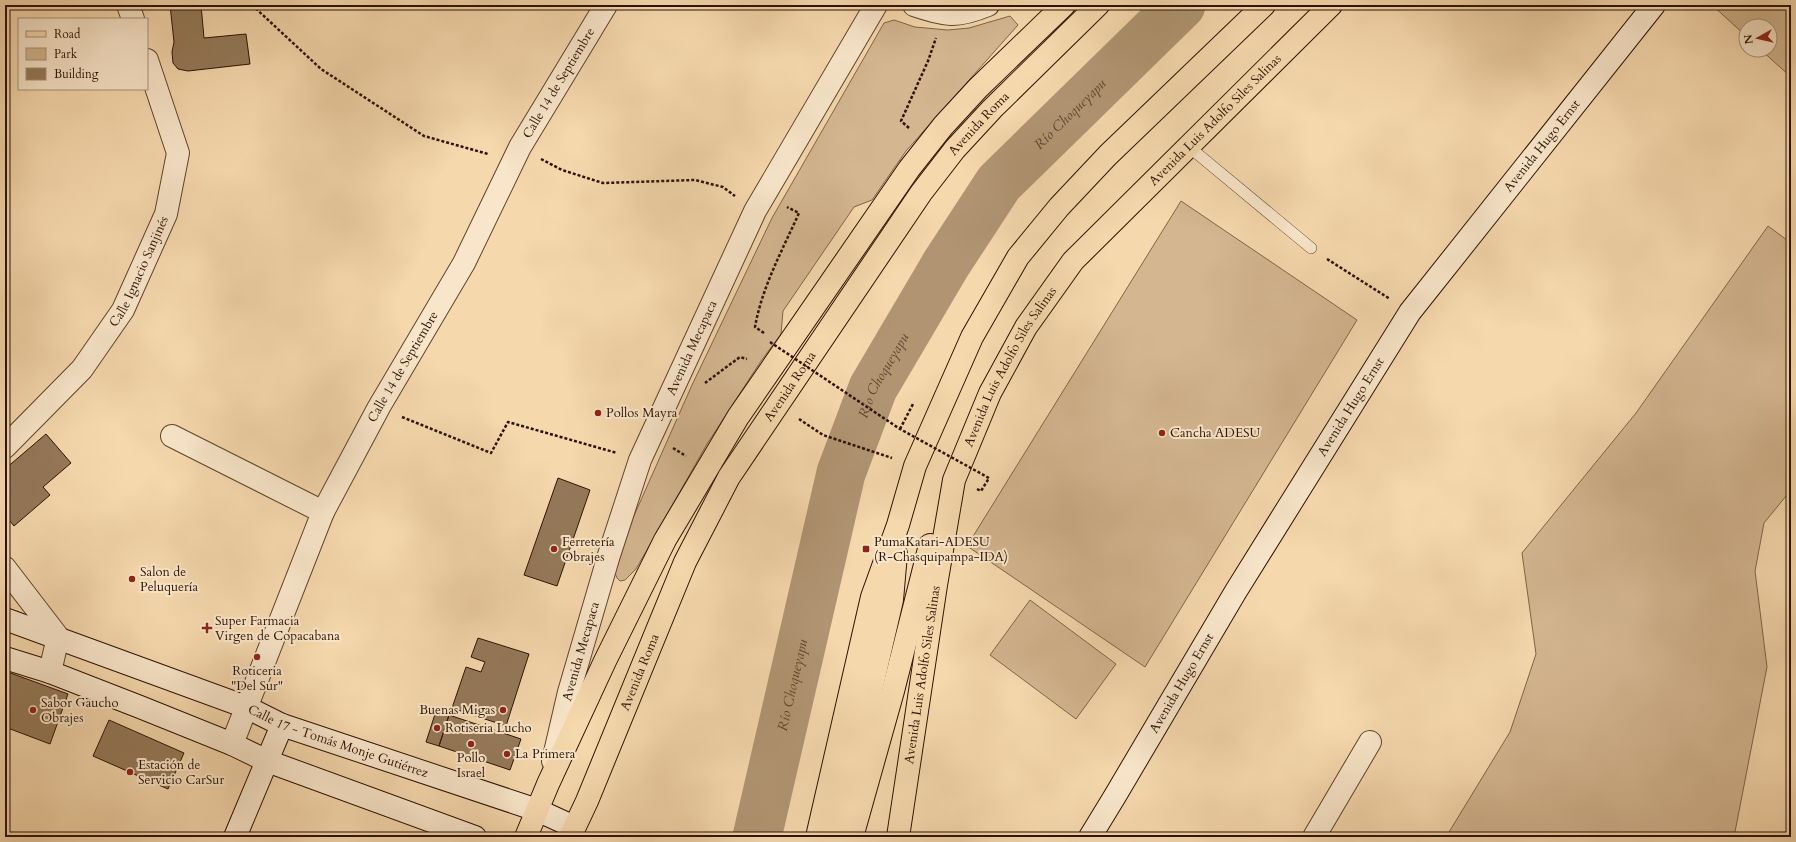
<svg xmlns="http://www.w3.org/2000/svg" width="1796" height="842" viewBox="0 0 1796 842" font-family="Cardo,serif">
<rect width="100%" height="100%" fill="#f6d8ad"/>
<filter id="stains"><feTurbulence type="fractalNoise" baseFrequency=".005" numOctaves="4"/><feColorMatrix values="0 0 0 0 .2 0 0 0 0 .09 0 0 0 0 .02 0 0 0 .5 -.17"/></filter>
<radialGradient id="worn" r=".72"><stop offset=".6" stop-color="#630" stop-opacity="0"/><stop offset="1" stop-color="#630" stop-opacity=".3"/></radialGradient>
<path fill="#d4b690" stroke="#806448" d="M1712 5H1791V77L1761 50H1770V26H1746V36Z
M1010 16 1018 25 906 151 872 200 854 207 783 311 781 334 761 361 707 444 636 569 625 580 620 581 617 578 615 573 633 518 692 385 772 218 884 23 894 20 915 27 948 30 969 28Z
M1181 201 1357 320 1145 667 967 546Z
M1768 226 1791 243V490L1764 523 1755 571 1767 667 1734 837H1446L1510 732 1536 654 1522 553 1636 413Z
M1030 600 1116 664 1076 719 990 655Z"/>
<g fill="none" stroke-linecap="round" stroke-linejoin="round">
<path stroke="#b19573" stroke-width="49" id="s1" d="M757 837 841 473 873 388 946 264 999 183 1181 5"/>
</g>
<path fill="#95795a" stroke="#2c1201" d="M170 5H201L204 38 246 34 250 64 188 71 178 69 173 63 172 52 174 42Z
M46 434 71 463 43 487 50 495 14 526 5 515V469Z
M558 478 590 490 557 586 524 575Z
M478 638 529 654 506 726 452 708 466 667 481 672 485 662 471 657Z
M5 671 68 694 50 744 5 727Z
M436 711 449 715 439 746 426 742Z
M449 715 521 739 510 770 439 746Z
M109 720 184 753 168 789 93 756Z"/>
<g fill="none" stroke-linecap="round" stroke-linejoin="round">
<defs>
<path id="lane" d="M1188 146 1311 248"/>
<g id="street">
<path d="M128 5 133 19"/>
<path d="M914 5C947 16 956 18 988 5"/>
<path d="M172 436 323 512"/>
<path id="s2" d="M5 447 82 369 123 310 166 214 178 153 147 60"/>
<path d="M5 568 58 637 50 672"/>
<path id="s3" d="M232 744 323 512 379 407 464 263 520 147 606 5"/>
<path id="s4" d="M553 761 569 692 609 555 640 460 755 211 876 5"/>
<path d="M1314 837 1370 742"/>
</g>
<g id="secondary">
<path id="s5" d="M5 619 246 707 282 725 537 810 574 827"/>
<path d="M5 658 50 672 140 707 232 744 267 761 475 837"/>
<path d="M235 837 282 725"/>
<path id="s6" d="M1090 837 1115 796 1236 591 1410 312 1654 5"/>
</g>
<g id="primary">
<path d="M526 837 548 784 605 661 665 540 738 417 909 169 943 126 978 88 1064 5"/>
<path id="s7" d="M570 837 587 801 685 562 729 477 921 193 955 149 992 109 1098 5"/>
<path d="M817 837 872 597 898 525 915 466 972 337 1018 257 1059 207 1108 155 1264 5"/>
<path d="M837 837 892 600 896 554"/>
<path d="M852 837 893 691 930 545"/>
<path id="s8" d="M898 837 936 585 954 480 990 393 1026 327 1073 261 1331 5"/>
</g>
</defs>
<use href="#lane" stroke="#5e442c" stroke-width="12"/>
<use href="#street" stroke="#5e442c" stroke-width="24"/>
<use href="#secondary" stroke="#2c1201" stroke-width="24"/>
<use href="#primary" stroke="#2c1201" stroke-width="24"/>
<path stroke="#2c1201" stroke-width="2.5" stroke-dasharray="3 2" stroke-linecap="butt" d="M252 5 321 69 424 136 488 154
M909 128 901 121 928 61 936 38
M541 159 562 170 603 183 695 180 723 187 735 196
M1327 259 1390 299
M764 333 755 327C762 287 782 251 799 213L787 207
M705 383 740 357 747 359
M402 417 491 453 508 422 617 453
M799 419 823 435 892 458
M900 429 913 404
M673 448 686 456
M977 489 981 491 989 478"/>
<use href="#lane" stroke="#f9e6ca" stroke-width="11"/>
<use href="#street" stroke="#f9e6ca" stroke-width="22"/>
<use href="#secondary" stroke="#f9e6ca" stroke-width="22"/>
<use href="#primary" stroke="#f6d8ad" stroke-width="22"/>
<path stroke="#2c1201" stroke-width="2.5" stroke-dasharray="3 2" stroke-linecap="butt" d="M770 342 900 429 989 478"/>
</g>
<g fill="#8f2418" stroke="#f9e6ca" stroke-width="1.5">
<circle cx="598" cy="413" r="4"/>
<circle cx="1162" cy="433" r="4"/>
<circle cx="554" cy="549" r="4"/>
<rect x="862" y="545" width="8" height="8" rx="2"/>
<circle cx="132" cy="579" r="4"/>
<path d="M205 622h4v4h4v4h-4v4h-4v-4h-4v-4h4z"/>
<circle cx="257" cy="657" r="4"/>
<circle cx="33" cy="710" r="4"/>
<circle cx="503" cy="710" r="4"/>
<circle cx="437" cy="728" r="4"/>
<circle cx="471" cy="744" r="4"/>
<circle cx="507" cy="754" r="4"/>
<circle cx="130" cy="772" r="4"/>
</g>
<g text-anchor="middle" dominant-baseline="central" stroke-width="4" stroke-linejoin="round" paint-order="stroke">
<g font-size="13" fill="#2c1201" stroke="#f9e6ca">
<text stroke="none"><textPath href="#s3" startOffset="739">Calle 14 de Septiembre</textPath></text>
<text stroke="none"><textPath href="#s8" startOffset="812">Avenida Luis Adolfo Siles Salinas</textPath></text>
<text stroke="none"><textPath href="#s7" startOffset="827">Avenida Roma</textPath></text>
<text stroke="none"><textPath href="#s6" startOffset="827">Avenida Hugo Ernst</textPath></text>
<text stroke="none"><textPath href="#s2" startOffset="223">Calle Ignacio Sanjinés</textPath></text>
<text stroke="none"><textPath href="#s4" startOffset="437">Avenida Mecapaca</textPath></text>
<text stroke="none"><textPath href="#s3" startOffset="415">Calle 14 de Septiembre</textPath></text>
<text stroke="none"><textPath href="#s8" startOffset="488">Avenida Luis Adolfo Siles Salinas</textPath></text>
<text stroke="none"><textPath href="#s7" startOffset="503">Avenida Roma</textPath></text>
<text stroke="none"><textPath href="#s6" startOffset="503">Avenida Hugo Ernst</textPath></text>
<text stroke="none"><textPath href="#s4" startOffset="113">Avenida Mecapaca</textPath></text>
<text stroke="none"><textPath href="#s7" startOffset="179">Avenida Roma</textPath></text>
<text stroke="none"><textPath href="#s8" startOffset="164">Avenida Luis Adolfo Siles Salinas</textPath></text>
<text stroke="none"><textPath href="#s6" startOffset="179">Avenida Hugo Ernst</textPath></text>
<text stroke="none"><textPath href="#s5" startOffset="355">Calle 17 - Tomás Monje Gutiérrez</textPath></text>
</g>
<g font-size="13" fill="#2c1201" stroke="#f9e6ca" text-anchor="start">
<text x="606" y="413">Pollos Mayra</text>
<text x="1170" y="433">Cancha ADESU</text>
<text x="562" y="542">Ferretería<tspan x="562" dy="15">Obrajes</tspan></text>
<text x="874" y="542">PumaKatari-ADESU<tspan x="874" dy="15">(R-Chasquipampa-IDA)</tspan></text>
<text x="140" y="572">Salon de<tspan x="140" dy="15">Peluquería</tspan></text>
<text x="215" y="621">Super Farmacia<tspan x="215" dy="15">Virgen de Copacabana</tspan></text>
<text x="257" y="671" text-anchor="middle">Roticeria<tspan x="257" dy="15">"Del Sur"</tspan></text>
<text x="41" y="703">Sabor Gaucho<tspan x="41" dy="15">Obrajes</tspan></text>
<text x="495" y="710" text-anchor="end">Buenas Migas</text>
<text x="445" y="728">Rotiseria Lucho</text>
<text x="515" y="754">La Primera</text>
<text x="471" y="758" text-anchor="middle">Pollo<tspan x="471" dy="15">Israel</tspan></text>
<text x="138" y="765">Estación de<tspan x="138" dy="15">Servicio CarSur</tspan></text>
</g>
<g font-size="14" font-style="italic" fill="#61462f" stroke="#f9e6ca">
<text stroke="none"><textPath href="#s1" startOffset="804">Río Choqueyapu</textPath></text>
<text stroke="none"><textPath href="#s1" startOffset="480">Río Choqueyapu</textPath></text>
<text stroke="none"><textPath href="#s1" startOffset="156">Río Choqueyapu</textPath></text>
</g>
</g>
<rect width="1796" height="842" fill="none" stroke="#f6d8ad" stroke-width="20"/>
<rect x="6" y="6" width="1784" height="830" fill="none" stroke="#2c1201" stroke-width="2"/>
<rect x="10" y="10" width="1776" height="822" fill="none" stroke="#2c1201"/>
<rect x="18" y="18" width="130" height="72" fill="#f9e6ca" stroke="#a7917a"/>
<rect x="26" y="31" width="20" height="6" fill="#f6d8ad" stroke="#a7917a"/>
<text x="54" y="38" font-size="12" fill="#2c1201">Road</text>
<rect x="26" y="48" width="20" height="12" fill="#d4b690" stroke="#a7917a"/>
<text x="54" y="58" font-size="12" fill="#2c1201">Park</text>
<rect x="26" y="68" width="20" height="12" fill="#95795a" stroke="#a7917a"/>
<text x="54" y="78" font-size="12" fill="#2c1201">Building</text>
<g transform="translate(1758 38) rotate(262)"><circle r="19" fill="#f9e6ca" stroke="#a7917a"/>
<path d="M0-3L7 15L0 10L-7 15Z" fill="#8f2418"/>
<text y="-6" font-size="11" font-weight="bold" text-anchor="middle" fill="#2c1201">N</text>
</g>
<rect width="100%" height="100%" filter="url(#stains)"/>
<rect width="100%" height="100%" fill="url(#worn)"/>
</svg>
